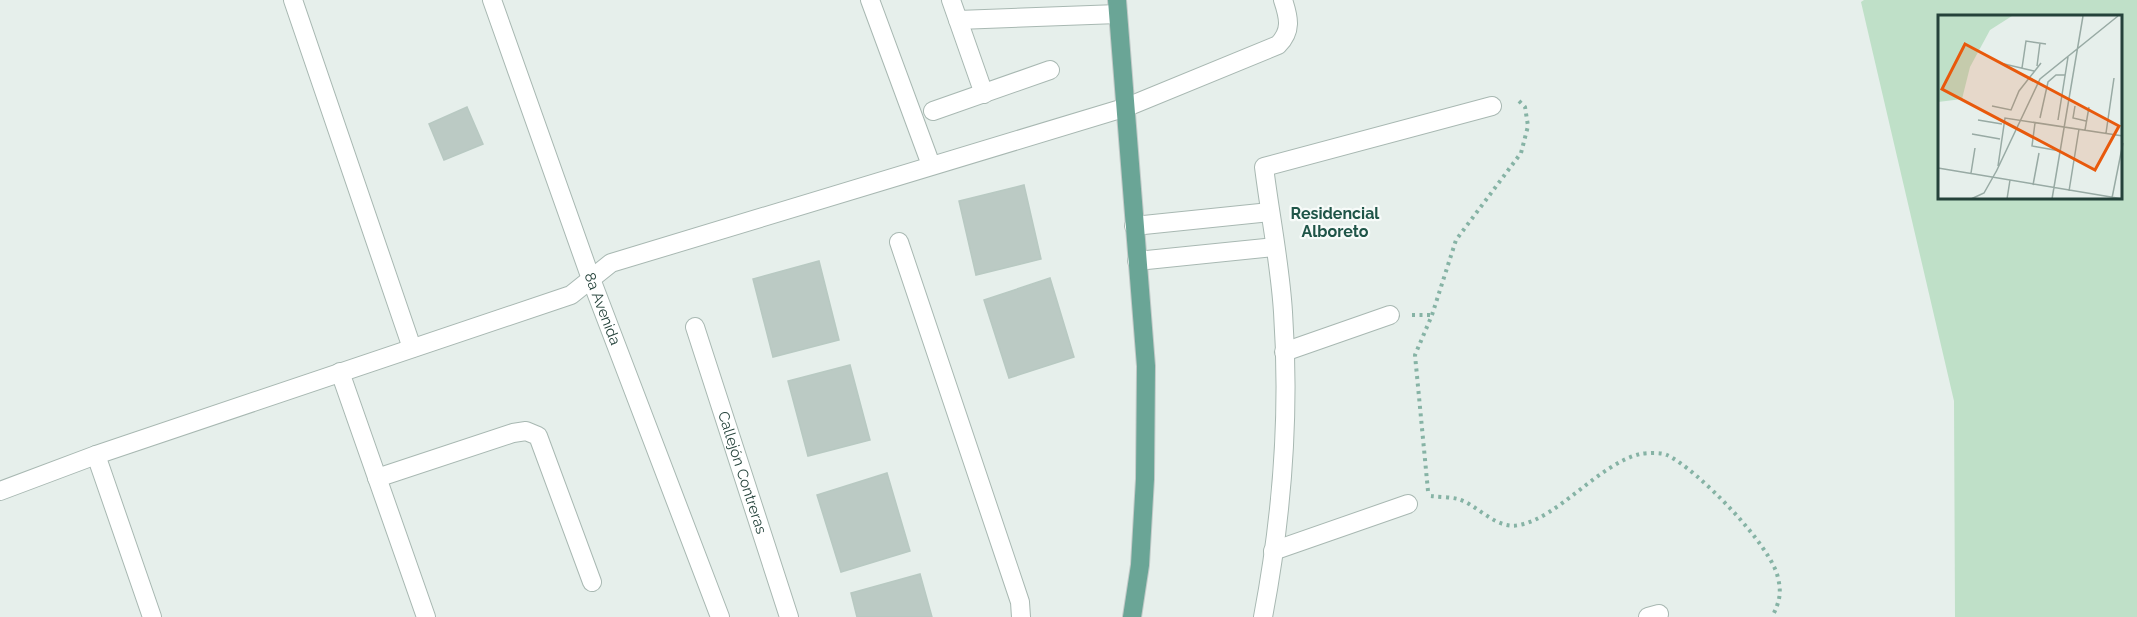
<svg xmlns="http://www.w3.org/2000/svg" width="2137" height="617" viewBox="0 0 2137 617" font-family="Raleway,sans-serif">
<rect width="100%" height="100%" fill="#e6efeb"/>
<path fill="#bfe0c8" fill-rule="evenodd" d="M1864 0H2137V617H1955L1954 401 1861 2ZM1939 16H2120V198H1939Z"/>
<path fill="#bbcac4" stroke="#b8c9c2" stroke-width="1.5" d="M467 107 483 144 444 160 429 124Z
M1024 185 1041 259 976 275 959 201Z
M819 261 839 340 773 357 753 279Z
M1050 278 1074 357 1009 378 984 300Z
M850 365 870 440 808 456 788 381Z
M887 473 910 551 841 572 817 495Z
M920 574 932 617H857L851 593Z"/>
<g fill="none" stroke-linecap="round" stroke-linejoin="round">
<defs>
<g id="minor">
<path d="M293 0 412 348"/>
<path id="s1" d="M492 0 591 279 720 617"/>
<path d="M870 0 931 165"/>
<path d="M951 0 984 94"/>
<path d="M958 20 1118 14"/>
<path d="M933 111 1050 70"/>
<path d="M1134 226 1270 212"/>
<path d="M899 242 1020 602 1021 617"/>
<path d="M1137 261 1275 247"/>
<path id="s2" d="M695 327 789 617"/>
<path d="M1284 352 1390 315"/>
<path d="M340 372 426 617"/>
<path d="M96 455 152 617"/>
<path d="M377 478 513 433 526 431 538 436 592 582"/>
<path d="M0 491 96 455 571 295 611 263 1127 107 1278 45C1292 31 1289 18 1283 0"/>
<path d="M1273 551 1408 504"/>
<path d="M1263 617C1282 517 1290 413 1283 312 1280 264 1270 215 1264 167L1492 106"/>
<path d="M1648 617 1659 614"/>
</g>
<path id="major" d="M1117 0 1146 366 1145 479 1140 565 1132 617"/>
</defs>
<use href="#minor" stroke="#a8b8b2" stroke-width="20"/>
<use href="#major" stroke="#c2cac8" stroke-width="20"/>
<path stroke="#86b3a5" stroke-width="4" stroke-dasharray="3 4.5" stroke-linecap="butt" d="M1412 315H1432
M1428 491 1415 355 1432 315 1456 240 1521 153 1528 126 1525 107 1516 98
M1431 496C1439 497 1450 497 1458 499 1478 505 1496 530 1519 525 1558 518 1599 464 1640 454 1647 453 1661 452 1667 455 1697 469 1772 546 1778 578 1782 594 1779 603 1772 617"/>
<use href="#minor" stroke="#fff" stroke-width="18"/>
<use href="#major" stroke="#6aa596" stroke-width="18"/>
</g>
<g text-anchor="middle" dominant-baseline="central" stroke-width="4.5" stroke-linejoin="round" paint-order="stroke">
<g font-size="15" fill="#24423a" stroke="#f7fbf9">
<text stroke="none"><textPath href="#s1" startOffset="328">8a Avenida</textPath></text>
<text stroke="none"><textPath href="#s2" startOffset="153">Callejón Contreras</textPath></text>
</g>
<g font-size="16" font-weight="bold" fill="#1f5548" stroke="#f7fbf9">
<text x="1335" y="213">Residencial<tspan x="1335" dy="18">Alboreto</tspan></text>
</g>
</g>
<g transform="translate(1938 15)">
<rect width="184" height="184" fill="#e6efeb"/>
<path d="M0 1H74L52 15 32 52 24 84 0 87Z" fill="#bfe0c8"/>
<path fill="none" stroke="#98aaa4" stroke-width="1.5" d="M62 48 96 56M99 51 102 28M84 53 88 26 108 29M54 91 73 95 81 76 103 48M137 91 135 103 148 106M102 103 110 67 118 60H127M40 105 64 109M120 105 130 42M97 108 94 131 122 136M147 115 151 92M168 118 176 63M34 119 62 124M60 151 67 103 185 121M0 153 185 184M58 157 102 64 180 1M33 158 37 133M95 170 101 138M131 176 141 114M174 183 185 128M33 184 46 178 59 155M69 184 72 165M114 184 145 1"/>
<path fill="#e8590c" fill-opacity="0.15" stroke="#e8590c" stroke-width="3" d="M27 29 181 111 157 155 4 74Z"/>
<rect width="184" height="184" fill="none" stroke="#24423a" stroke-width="3"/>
</g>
</svg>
